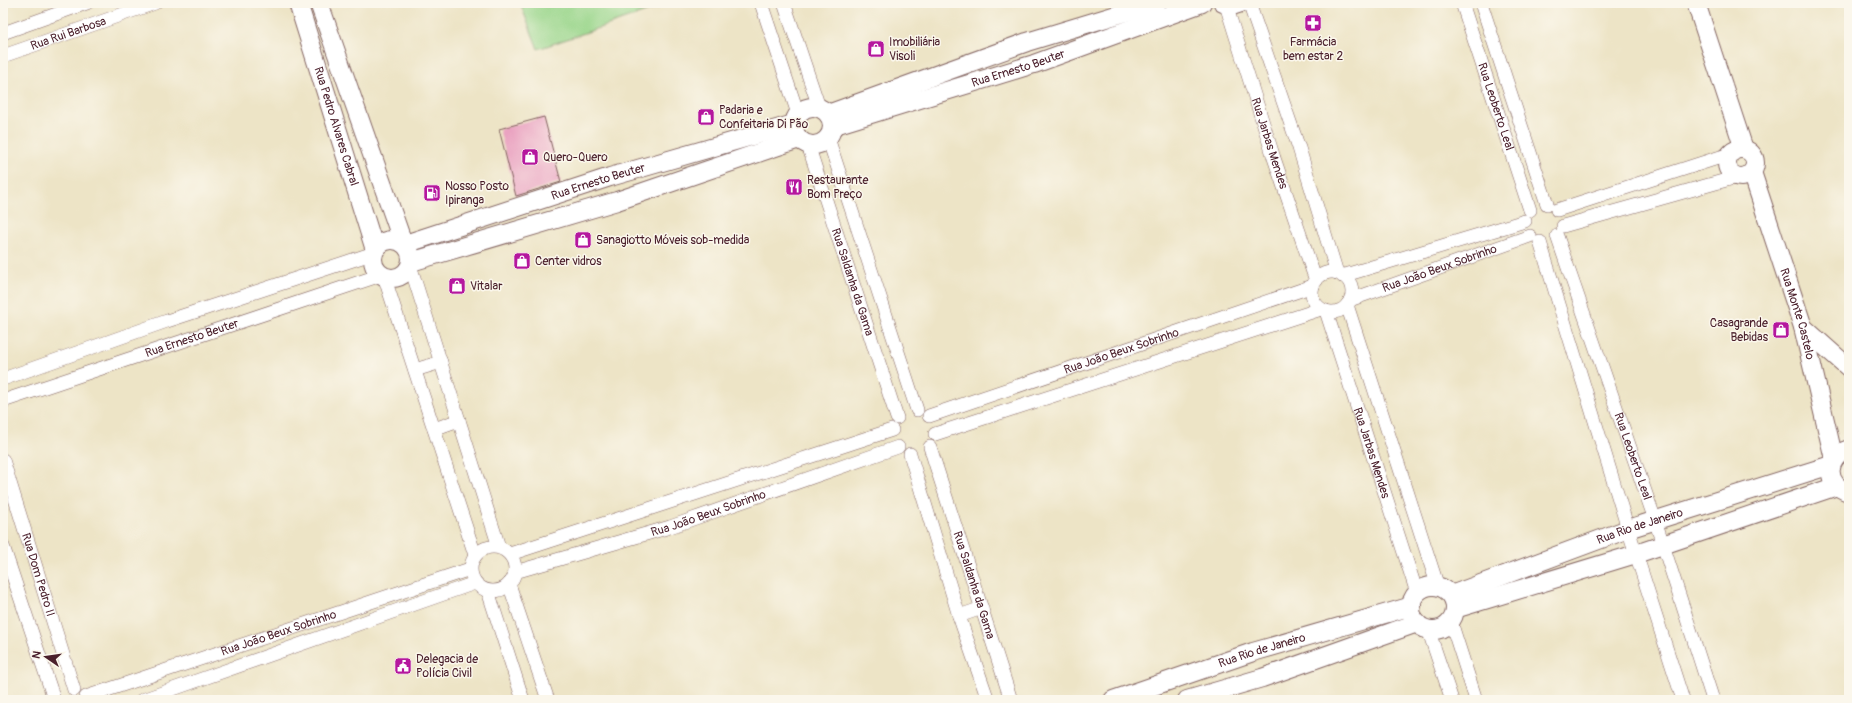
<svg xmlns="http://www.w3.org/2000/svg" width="1852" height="703" viewBox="0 0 1852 703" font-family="Pangolin,sans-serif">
<rect width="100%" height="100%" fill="#fbf7ec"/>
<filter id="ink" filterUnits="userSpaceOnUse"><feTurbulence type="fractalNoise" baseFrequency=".025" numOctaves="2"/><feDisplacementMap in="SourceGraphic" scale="8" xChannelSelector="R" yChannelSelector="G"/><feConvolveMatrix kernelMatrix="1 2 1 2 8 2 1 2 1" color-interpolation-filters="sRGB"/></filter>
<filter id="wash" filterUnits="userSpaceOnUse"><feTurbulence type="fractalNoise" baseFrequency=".012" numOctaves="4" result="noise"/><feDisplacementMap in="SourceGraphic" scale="16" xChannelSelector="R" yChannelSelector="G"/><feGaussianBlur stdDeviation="0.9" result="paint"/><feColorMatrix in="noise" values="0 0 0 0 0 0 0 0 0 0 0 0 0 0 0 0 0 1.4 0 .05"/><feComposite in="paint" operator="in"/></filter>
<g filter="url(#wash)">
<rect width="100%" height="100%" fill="#ede4c6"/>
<path fill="#9ad68b" stroke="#727a5b" d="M520 3H672L538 49Z"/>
<g id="blocks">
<path fill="#eaa3c1" d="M544 117 561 182 516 196 499 129Z"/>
</g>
</g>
<g filter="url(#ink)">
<use href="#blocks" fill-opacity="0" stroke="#836461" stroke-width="1"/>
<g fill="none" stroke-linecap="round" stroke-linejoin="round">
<defs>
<g id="street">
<path d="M761 3 798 114"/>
<path d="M784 3 819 107"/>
<path d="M1249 3 1299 148 1337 273"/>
<path id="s1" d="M1462 3 1530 210"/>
<path d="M1481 3 1547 204"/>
<path id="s2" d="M1226 5 1274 158 1316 281"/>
<path d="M3 33 87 3"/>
<path id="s3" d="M3 56 155 3"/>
<path d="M828 138 917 410"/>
<path id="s4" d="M808 145 897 418"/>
<path d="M1557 210 1730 154"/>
<path d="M1563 226 1737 177"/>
<path id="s5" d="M1557 236 1655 520 1713 700"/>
<path d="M1540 242 1628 529 1683 700"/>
<path d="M410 265 499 547"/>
<circle cx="1332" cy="292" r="20"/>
<path d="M384 276 475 555"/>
<path d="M1342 276 1525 221"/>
<path id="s6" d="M1350 300 1530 236"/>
<path d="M1347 305 1438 587"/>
<path id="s7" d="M1326 311 1417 593"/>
<path d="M415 370 441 362"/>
<path d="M3 379 167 321 374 253"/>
<path id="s8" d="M3 401 381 275"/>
<path id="s9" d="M929 416 1313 286"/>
<path d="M434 429 459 420"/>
<path d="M935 434 1321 309"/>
<path id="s10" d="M930 447 1011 700"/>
<path d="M910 454 959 616 988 700"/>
<path id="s11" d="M3 460 74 690"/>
<path d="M3 546 53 696"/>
<circle cx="493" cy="569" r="22"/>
<path d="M510 554 892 430"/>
<path id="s12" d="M515 572 670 527 898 447"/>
<path d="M509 584 548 700"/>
<path d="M488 591 523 700"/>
<path d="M959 616 982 608"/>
<path d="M1451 622 1476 700"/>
<path d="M1428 629 1452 700"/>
<path id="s13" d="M86 697 470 569"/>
<path d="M142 700 475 583"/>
</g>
<g id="secondary">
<path id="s14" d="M298 3 375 250"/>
<path d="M319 3 403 243"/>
<path d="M1223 3 1232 6 1241 3"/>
<path d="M1696 3 1744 149"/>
<circle cx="813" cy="126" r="19"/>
<path d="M828 114 1027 42 1156 3"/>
<path id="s15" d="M832 126 1034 64 1202 3"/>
<circle cx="1741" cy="163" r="14"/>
<path id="s16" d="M1752 172 1803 327 1834 459"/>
<circle cx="392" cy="259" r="19"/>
<path id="s17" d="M405 244 610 177 794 124"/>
<path d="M411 262 617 201 799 139"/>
<path d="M1803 327 1849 368"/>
<path d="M1849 449C1825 457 1824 485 1849 492"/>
<circle cx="1433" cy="608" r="22"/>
<path id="s18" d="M1451 595 1628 529 1831 465"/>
<path d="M1455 609 1636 554 1837 486"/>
<path id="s19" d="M1113 700 1253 652 1412 606"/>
<path d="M1187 700 1262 678 1417 623"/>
</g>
</defs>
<use href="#street" stroke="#836461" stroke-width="14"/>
<use href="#secondary" stroke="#836461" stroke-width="20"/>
<use href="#street" stroke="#fff" stroke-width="13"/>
<use href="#secondary" stroke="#fff" stroke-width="18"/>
</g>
</g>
<defs>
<symbol id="pharmacy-square" viewBox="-11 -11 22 22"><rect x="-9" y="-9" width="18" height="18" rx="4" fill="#b5179e" stroke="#fbf7ec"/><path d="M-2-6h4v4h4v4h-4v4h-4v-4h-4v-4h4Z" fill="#fff"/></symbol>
<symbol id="shop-square" viewBox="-11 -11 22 22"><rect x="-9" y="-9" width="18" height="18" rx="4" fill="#b5179e" stroke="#fbf7ec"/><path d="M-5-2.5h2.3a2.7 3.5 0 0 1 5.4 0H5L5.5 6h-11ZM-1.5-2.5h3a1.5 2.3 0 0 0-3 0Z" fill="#fff"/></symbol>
<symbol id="restaurant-square" viewBox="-11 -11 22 22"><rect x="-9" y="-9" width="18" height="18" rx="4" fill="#b5179e" stroke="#fbf7ec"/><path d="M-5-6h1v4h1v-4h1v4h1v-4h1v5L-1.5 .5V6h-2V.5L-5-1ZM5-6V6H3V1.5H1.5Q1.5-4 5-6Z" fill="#fff"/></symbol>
<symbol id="fuel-square" viewBox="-11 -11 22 22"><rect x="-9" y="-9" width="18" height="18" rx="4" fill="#b5179e" stroke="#fbf7ec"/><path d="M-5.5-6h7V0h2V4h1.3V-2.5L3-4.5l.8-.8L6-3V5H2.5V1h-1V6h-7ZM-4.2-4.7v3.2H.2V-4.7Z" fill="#fff"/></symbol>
<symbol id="civic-square" viewBox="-11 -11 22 22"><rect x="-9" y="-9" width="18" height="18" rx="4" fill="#b5179e" stroke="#fbf7ec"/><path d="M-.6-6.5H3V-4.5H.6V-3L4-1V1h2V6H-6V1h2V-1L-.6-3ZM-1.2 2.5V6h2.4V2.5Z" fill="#fff"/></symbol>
</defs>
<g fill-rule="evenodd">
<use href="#pharmacy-square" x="1303" y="13" width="20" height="20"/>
<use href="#shop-square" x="866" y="39" width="20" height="20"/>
<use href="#shop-square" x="696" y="107" width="20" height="20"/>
<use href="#shop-square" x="520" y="147" width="20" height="20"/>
<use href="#restaurant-square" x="784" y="177" width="20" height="20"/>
<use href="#fuel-square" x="422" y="183" width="20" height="20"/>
<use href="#shop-square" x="573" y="230" width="20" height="20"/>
<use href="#shop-square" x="512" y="251" width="20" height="20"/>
<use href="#shop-square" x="447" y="276" width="20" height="20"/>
<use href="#shop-square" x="1771" y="320" width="20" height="20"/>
<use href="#civic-square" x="393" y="656" width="20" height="20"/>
</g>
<g text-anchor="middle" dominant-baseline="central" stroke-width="3" stroke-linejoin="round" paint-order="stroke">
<g font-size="12" fill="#4a1f2b" stroke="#fbf7ec">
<text stroke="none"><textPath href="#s3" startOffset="69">Rua Rui Barbosa</textPath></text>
<text stroke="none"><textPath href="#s15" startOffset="195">Rua Ernesto Beuter</textPath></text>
<text stroke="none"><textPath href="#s1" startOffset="109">Rua Leoberto Leal</textPath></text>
<text stroke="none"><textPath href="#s14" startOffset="129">Rua Pedro Alvares Cabral</textPath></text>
<text stroke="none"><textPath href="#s2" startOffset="145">Rua Jarbas Mendes</textPath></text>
<text stroke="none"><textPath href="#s17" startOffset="203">Rua Ernesto Beuter</textPath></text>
<text stroke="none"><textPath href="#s6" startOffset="95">Rua João Beux Sobrinho</textPath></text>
<text stroke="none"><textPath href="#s4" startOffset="144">Rua Saldanha da Gama</textPath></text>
<text stroke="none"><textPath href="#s16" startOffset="149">Rua Monte Castelo</textPath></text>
<text stroke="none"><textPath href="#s8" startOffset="199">Rua Ernesto Beuter</textPath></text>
<text stroke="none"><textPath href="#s9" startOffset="203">Rua João Beux Sobrinho</textPath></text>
<text stroke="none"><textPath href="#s7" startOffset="149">Rua Jarbas Mendes</textPath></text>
<text stroke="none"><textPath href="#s5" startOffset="233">Rua Leoberto Leal</textPath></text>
<text stroke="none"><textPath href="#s12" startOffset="202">Rua João Beux Sobrinho</textPath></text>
<text stroke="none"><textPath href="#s18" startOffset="201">Rua Rio de Janeiro</textPath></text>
<text stroke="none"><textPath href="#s11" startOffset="120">Rua Dom Pedro II</textPath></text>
<text stroke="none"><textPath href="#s10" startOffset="145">Rua Saldanha da Gama</textPath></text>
<text stroke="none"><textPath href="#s13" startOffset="203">Rua João Beux Sobrinho</textPath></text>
<text stroke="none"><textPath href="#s19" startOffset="157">Rua Rio de Janeiro</textPath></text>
</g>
<g font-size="12" fill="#4a1f2b" stroke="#fbf7ec" text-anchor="start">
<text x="889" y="42">Imobiliária<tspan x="889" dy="14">Visoli</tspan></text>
<text x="1313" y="42" text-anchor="middle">Farmácia<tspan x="1313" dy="14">bem estar 2</tspan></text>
<text x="719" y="110">Padaria e<tspan x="719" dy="14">Confeitaria Di Pão</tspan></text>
<text x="543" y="157">Quero-Quero</text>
<text x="807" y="180">Restaurante<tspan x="807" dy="14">Bom Preço</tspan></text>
<text x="445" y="186">Nosso Posto<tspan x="445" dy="14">Ipiranga</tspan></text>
<text x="596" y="240">Sanagiotto Móveis sob-medida</text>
<text x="535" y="261">Center vidros</text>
<text x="470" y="286">Vitalar</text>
<text x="1768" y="323" text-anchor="end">Casagrande<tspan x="1768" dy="14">Bebidas</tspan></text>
<text x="416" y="659">Delegacia de<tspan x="416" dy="14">Polícia Civil</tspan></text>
</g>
</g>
<rect width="1852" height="703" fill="none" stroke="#fbf7ec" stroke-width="16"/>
<g transform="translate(46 657) rotate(283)" stroke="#fbf7ec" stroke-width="3" paint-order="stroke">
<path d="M0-3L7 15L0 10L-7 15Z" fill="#4a1f2b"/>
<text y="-6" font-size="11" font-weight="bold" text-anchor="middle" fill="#4a1f2b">N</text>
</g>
</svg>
